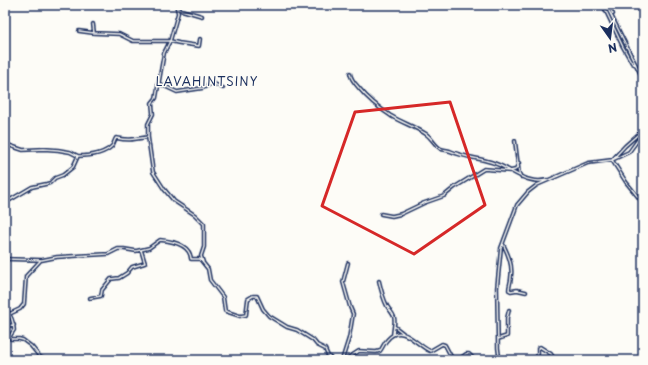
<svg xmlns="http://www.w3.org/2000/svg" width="648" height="365" viewBox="0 0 648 365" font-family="'Playpen Sans',sans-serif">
<rect width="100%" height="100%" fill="#fdfcf7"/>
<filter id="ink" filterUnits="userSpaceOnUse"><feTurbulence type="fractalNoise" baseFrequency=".025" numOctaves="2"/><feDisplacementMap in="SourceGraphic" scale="8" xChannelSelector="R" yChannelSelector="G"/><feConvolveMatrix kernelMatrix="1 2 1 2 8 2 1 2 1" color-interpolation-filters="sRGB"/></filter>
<g filter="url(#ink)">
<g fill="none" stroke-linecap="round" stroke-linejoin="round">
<defs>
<path id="minor" d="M603 5 623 47 632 63 636 65
M606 5 643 79
M608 5 613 14H612
M178 9 202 16
M93 24 94 33 119 34 133 41H170L179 43 199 46 200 39
M5 30H7
M79 31 94 33
M350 73C351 80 355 83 359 88 368 99 379 108 391 116 403 123 415 127 426 134 432 138 435 146 441 149 444 150 447 150 450 151 463 157 478 158 491 162 512 168 524 185 547 180
M158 83 177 92 203 88 212 83 223 88
M643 133 629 152 612 160 626 182 643 203
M148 137 153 172 164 189 174 201 195 215 204 224V247L201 256 203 262
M515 141 519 173 521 177
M5 144 23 150 44 149 58 150 70 152 78 156 73 167 63 175 55 178 50 183 46 184 32 187 5 203
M78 156C89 156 103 155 112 146 114 144 114 141 116 138 130 141 135 139 148 137V124L153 114 152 103 156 98 164 53 170 41 178 13 176 5
M381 214 392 216 401 214 424 203 444 196 455 187 484 169 510 171 515 170 519 163
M503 244C508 254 513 265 511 277 511 282 509 285 509 290L511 291 517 290 526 292
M5 259 42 260 57 257 108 254 118 249H124L136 251 149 248 160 240C172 241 190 244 191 259H200L208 269 210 280 223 297 225 311 240 316 246 315 248 299 253 296H257L263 309 269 316 287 327 297 330 313 340 317 345 325 349 328 356 333 360
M379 281C381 290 383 298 387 306 392 314 396 315 394 326L403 333
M90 298 101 296 102 290 111 279 119 278 127 273 132 267 145 263 141 250
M5 307C10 314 14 321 14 330L10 336 11 339H19L23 340 31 346 40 357 46 360
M5 316 20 309 24 304 26 276 40 261
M5 326 14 325
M393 334 394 326
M498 339 507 336V318L509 310
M501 357 504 360
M342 360 349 338 353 314 350 307 343 282 348 263
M345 360 359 351 376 352 380 351C383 347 384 343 387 340 402 322 416 345 430 351L442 344 445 345 453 360
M458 360 466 354H469L475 360
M494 360 499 357
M502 360 499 356 498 348 497 288 501 248 517 205 528 192 537 185 588 163 612 160 625 146 643 130
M535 360 538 354V348L540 347 551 354 555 360"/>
</defs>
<use href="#minor" stroke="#1b2f5e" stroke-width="4.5"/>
<use href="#minor" stroke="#fdfcf7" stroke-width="1.5"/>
</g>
</g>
<path fill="none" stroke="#d62828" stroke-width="3" stroke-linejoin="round" d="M450 102 485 205 414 254 322 206 355 112Z"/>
<g text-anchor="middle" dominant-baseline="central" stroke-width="3" stroke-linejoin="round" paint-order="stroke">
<g font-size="12" letter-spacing="1" fill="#1b2f5e" stroke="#fdfcf7">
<text x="207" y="81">LAVAHINTSINY</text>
</g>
</g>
<rect width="648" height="365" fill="none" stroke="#fdfcf7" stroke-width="20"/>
<rect x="10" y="10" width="628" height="345" fill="none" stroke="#1b2f5e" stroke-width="1.5" filter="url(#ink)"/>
<g transform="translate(610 38) rotate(166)" stroke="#fdfcf7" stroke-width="3" paint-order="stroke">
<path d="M0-3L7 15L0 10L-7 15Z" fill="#1b2f5e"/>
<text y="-6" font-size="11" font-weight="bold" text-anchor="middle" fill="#1b2f5e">N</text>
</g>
</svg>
